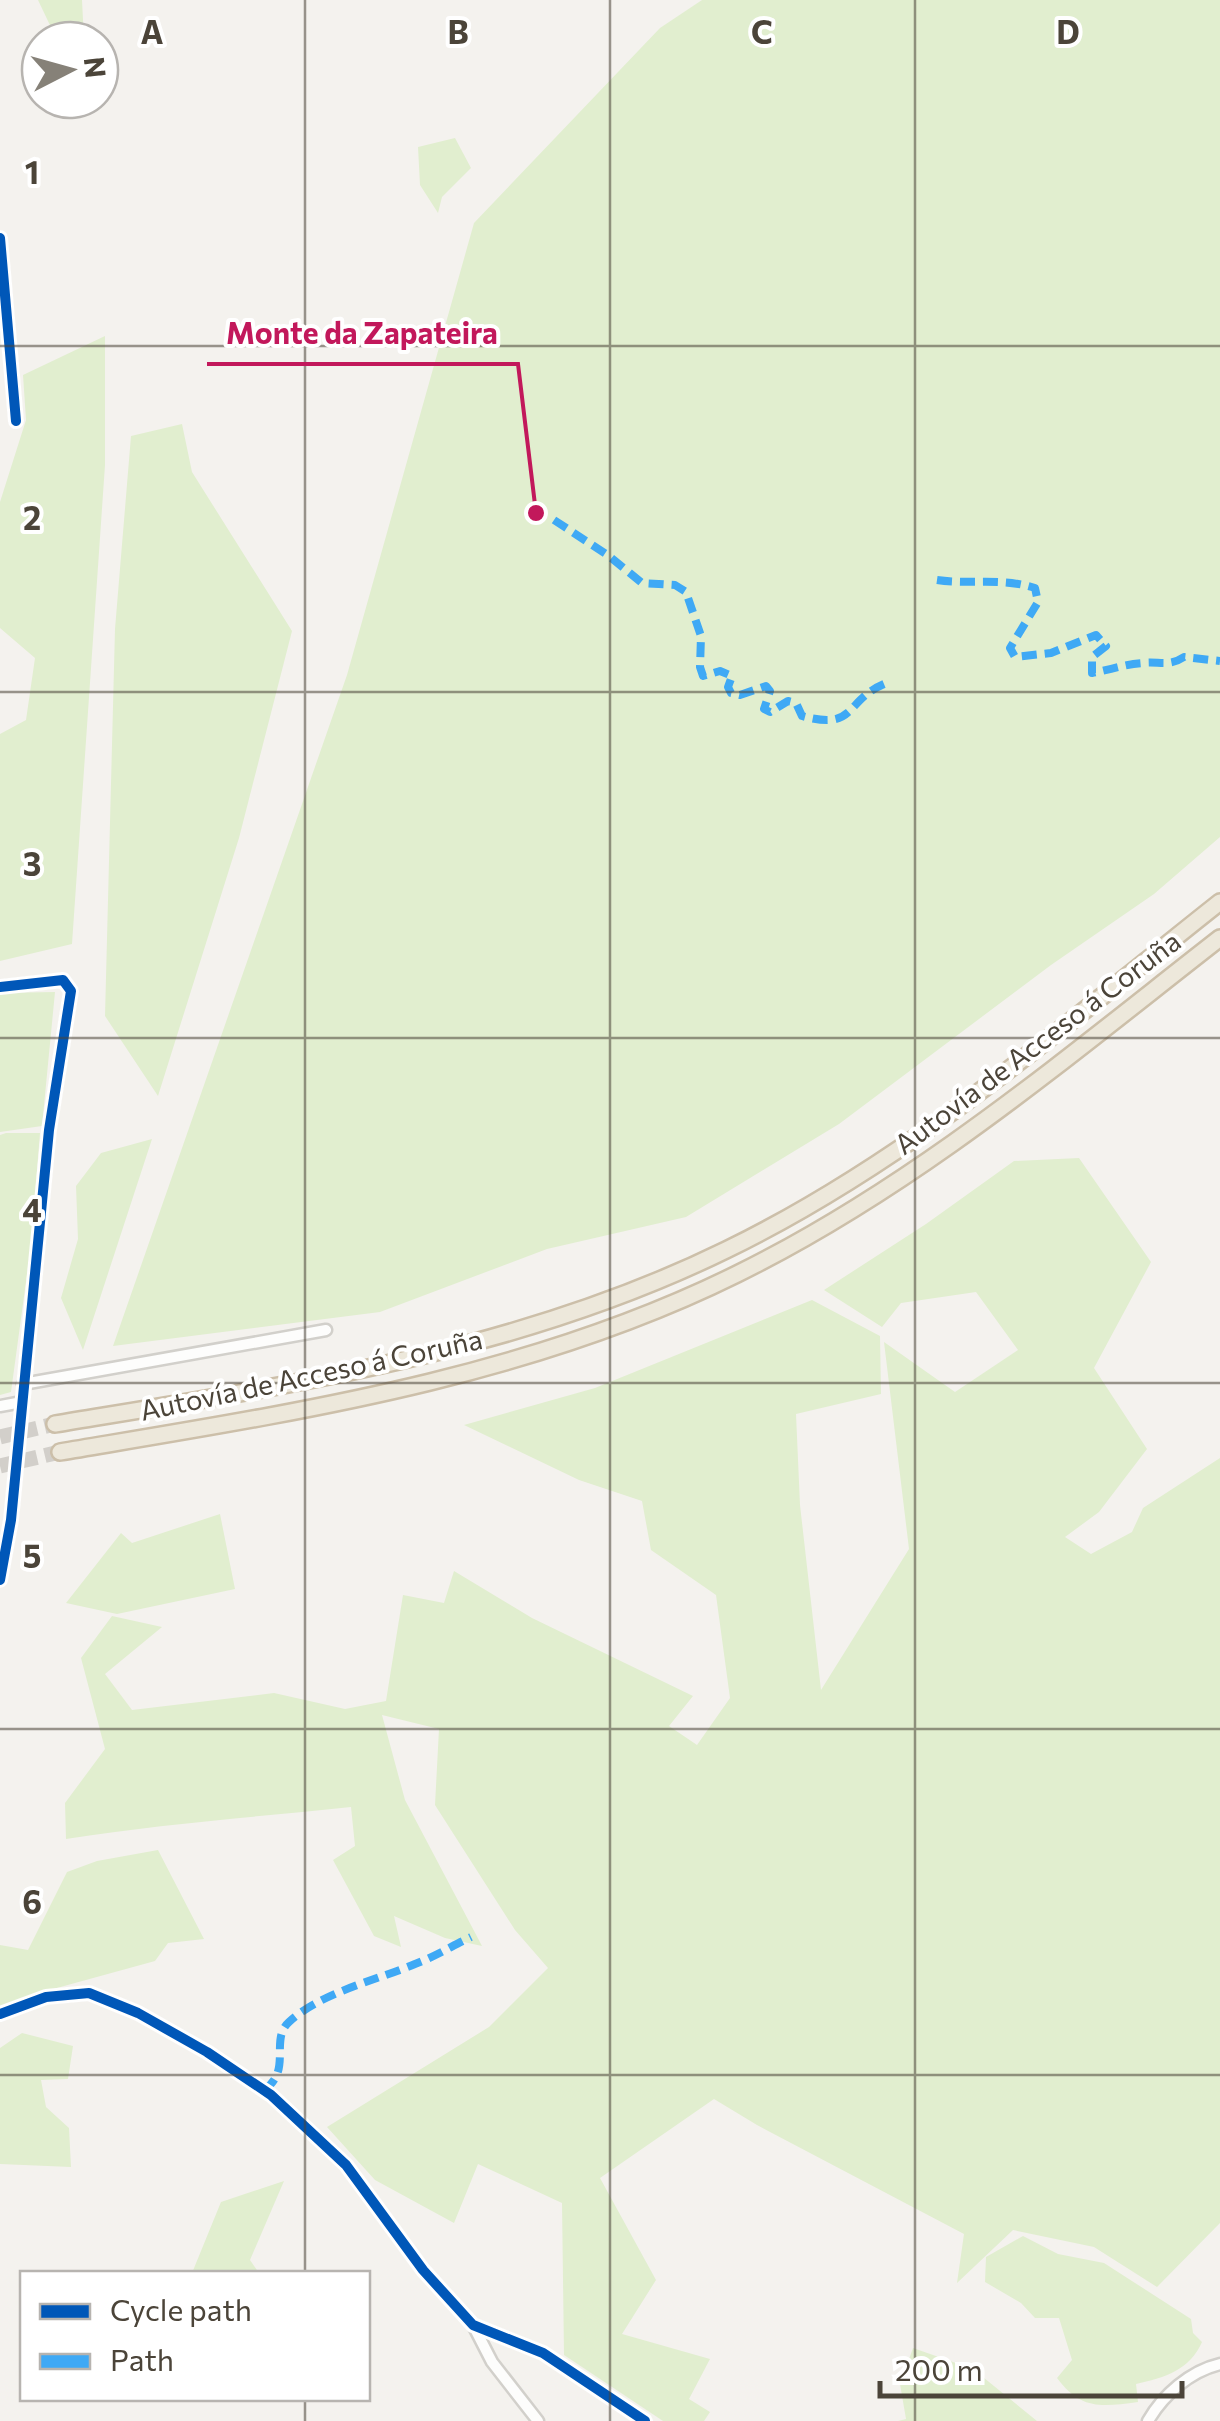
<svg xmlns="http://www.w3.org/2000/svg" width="1220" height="2421" viewBox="0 0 1220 2421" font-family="Commissioner,sans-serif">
<rect width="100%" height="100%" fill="#f4f2ee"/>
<path fill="#e1eecf" d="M38 0H82L84 40H57Z
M702 0H1220V837L1154 894 1051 965 839 1124 686 1217 547 1249 380 1312 113 1346 347 675 474 223 660 28Z
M455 138 471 168 442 197 438 213 420 185 418 147Z
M105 336V465L72 944 0 961V734L26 720 35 658 0 628V502L26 420 23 375Z
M182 424 192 472 292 631 239 838 158 1096 105 1016 115 629 131 436Z
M55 992 42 1126 0 1132V993Z
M6 1133H40L31 1245 11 1392 0 1395V1135Z
M152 1139 83 1350 61 1298 78 1239 76 1186 101 1153Z
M1079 1158 1151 1262 1094 1368 1147 1449 1099 1512 1065 1537 1091 1554 1132 1532 1143 1508 1220 1458V2223L1157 2287 1094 2247 1013 2230 957 2283 964 2234 757 2125 714 2099 600 2178 656 2280 622 2334 710 2359 689 2399 710 2412 704 2421H663L564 2355 562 2203 478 2164 454 2223 375 2180 327 2127 489 2027 548 1968 515 1930 435 1805 439 1729 382 1715 405 1800 482 1946 445 1938 394 1916 401 1947 374 1936 333 1860 355 1846 351 1807C256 1817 160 1824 66 1839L65 1803 105 1749 81 1658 112 1616 162 1627 105 1674 132 1710 274 1693 345 1709 386 1701 403 1595 444 1603 454 1571 532 1618 693 1696 669 1726 697 1745 730 1698 716 1595 651 1550 642 1501 579 1480 464 1425 595 1388 812 1300 880 1336 881 1394 796 1414 800 1505 821 1690 909 1549 884 1342 955 1392 1018 1350 976 1292 901 1303 882 1327 824 1290 926 1224 1014 1161Z
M220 1514 235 1589 117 1614 66 1603 121 1533 132 1543Z
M158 1850 204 1939 168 1943 155 1961 35 1994 0 2008V1945L28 1950 67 1872 97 1861Z
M22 2033 73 2046 68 2079 41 2080 46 2107 69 2128 71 2167 0 2164V2048Z
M284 2181 250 2260 259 2273H192L221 2202Z
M1023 2236 1058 2254 1104 2263 1191 2319 1193 2333 1202 2342C1190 2370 1164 2378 1136 2384L1138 2402C1101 2407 1081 2410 1057 2378L1072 2360 1059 2318H1035L1021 2303 985 2282 986 2257Z
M913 2348 973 2369 1037 2421H898L906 2419 900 2384Z"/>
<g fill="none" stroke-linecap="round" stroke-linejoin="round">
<path stroke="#d2cfca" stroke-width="15" stroke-dasharray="15 8" stroke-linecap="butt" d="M0 1437 55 1424
M0 1466 60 1452"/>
<defs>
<path id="minor" d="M0 238 16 421
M0 987 63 980 71 991 49 1130 11 1520 0 1580
M23 1384 326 1330
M0 1406 22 1402
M0 2014 46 1997 89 1993 138 2013 207 2052 271 2095 346 2165 423 2270 473 2325 543 2353 645 2421
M473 2325 492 2362 538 2421
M1148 2421C1163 2395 1190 2371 1220 2364"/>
<path id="highway" d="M55 1424C284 1386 516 1353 726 1250 909 1161 1062 1027 1220 902
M60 1452C291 1413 525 1379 737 1274 914 1187 1066 1058 1220 938"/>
</defs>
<use href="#minor" stroke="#d2d0cb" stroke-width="15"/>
<use href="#highway" stroke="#ccbfa9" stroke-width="20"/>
<use href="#minor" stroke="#fdfdfc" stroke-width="10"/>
<use href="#highway" stroke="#ede8db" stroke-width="15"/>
<path stroke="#3fa9f5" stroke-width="8" stroke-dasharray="15 8" stroke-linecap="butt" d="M554 520 609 556 642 583 675 585 686 592 701 636 700 667 703 676 720 671 732 676 728 687 731 693 740 695 766 686 770 691 764 709 770 712 788 701 796 703 802 716C857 731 844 701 884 684
M937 580C972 585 1000 577 1035 588L1038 602 1010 648 1015 657 1051 653 1096 635 1106 646 1092 657V673C1109 670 1126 664 1143 663 1159 661 1169 667 1184 657L1220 661
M264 2090C293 2070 269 2040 289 2022 320 1993 377 1980 415 1964 434 1957 452 1946 471 1937"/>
<defs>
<path id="cycleway" d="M0 238 16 421
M0 987 63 980 71 991 49 1130 11 1520 0 1580
M0 2014 46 1997 89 1993 138 2013 207 2052 271 2095 346 2165 423 2270 473 2325 543 2353 645 2421"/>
</defs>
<use href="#cycleway" stroke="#fff" stroke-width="16"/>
<use href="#cycleway" stroke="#0057b8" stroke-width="10"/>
</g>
<path fill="none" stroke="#4b4439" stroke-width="2.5" stroke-opacity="0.55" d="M305 0V2274M610 0V2421M915 0V2421M0 346H1220M0 692H1220M0 1038H1220M0 1383H1220M0 1729H1220M0 2075H1220M305 2398V2421"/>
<g text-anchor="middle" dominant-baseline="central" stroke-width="8" stroke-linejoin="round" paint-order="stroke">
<g font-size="28" fill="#4b4439" stroke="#fff">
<text transform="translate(1037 1042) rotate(-37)">Autovía de Acceso á Coruña</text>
<text transform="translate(311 1374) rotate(-12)">Autovía de Acceso á Coruña</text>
</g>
</g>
<g font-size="32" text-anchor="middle" font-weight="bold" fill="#4b4439" stroke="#fff" stroke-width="8" stroke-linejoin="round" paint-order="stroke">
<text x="152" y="44">A</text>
<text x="458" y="44">B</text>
<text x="762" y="44">C</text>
<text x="1068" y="44">D</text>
<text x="32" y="184">1</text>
<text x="32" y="530">2</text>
<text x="32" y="876">3</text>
<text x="32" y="1222">4</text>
<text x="32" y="1568">5</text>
<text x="32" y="1914">6</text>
</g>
<path fill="none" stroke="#c2185b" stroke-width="4" d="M536 513L518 364H207"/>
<circle fill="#c2185b" stroke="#fff" stroke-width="4" cx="536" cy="513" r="10"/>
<g font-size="30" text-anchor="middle" font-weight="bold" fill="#c2185b" stroke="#fff" stroke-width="8" stroke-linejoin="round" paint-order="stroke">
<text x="362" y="344">Monte da Zapateira</text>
</g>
<rect x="20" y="2271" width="350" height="130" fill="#ffffff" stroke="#b7b4b0" stroke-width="2.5"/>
<rect x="40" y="2304" width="50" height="15" fill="#0057b8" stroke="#b7b4b0" stroke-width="2.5"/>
<text x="110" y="2321" font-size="30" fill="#4b4439">Cycle path</text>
<rect x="40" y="2354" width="50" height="15" fill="#3fa9f5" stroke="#b7b4b0" stroke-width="2.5"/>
<text x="110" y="2371" font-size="30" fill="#4b4439">Path</text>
<g transform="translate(70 70) rotate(84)"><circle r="48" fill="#ffffff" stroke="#b7b4b0" stroke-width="2.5"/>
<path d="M0-8L18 38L0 25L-18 38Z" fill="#868178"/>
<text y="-15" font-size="28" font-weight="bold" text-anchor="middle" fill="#4b4439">N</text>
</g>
<path d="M880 2381v15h302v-15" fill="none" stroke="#4b4439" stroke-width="5"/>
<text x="895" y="2381" font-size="30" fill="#4b4439" stroke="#ffffff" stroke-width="8" paint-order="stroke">200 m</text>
</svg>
